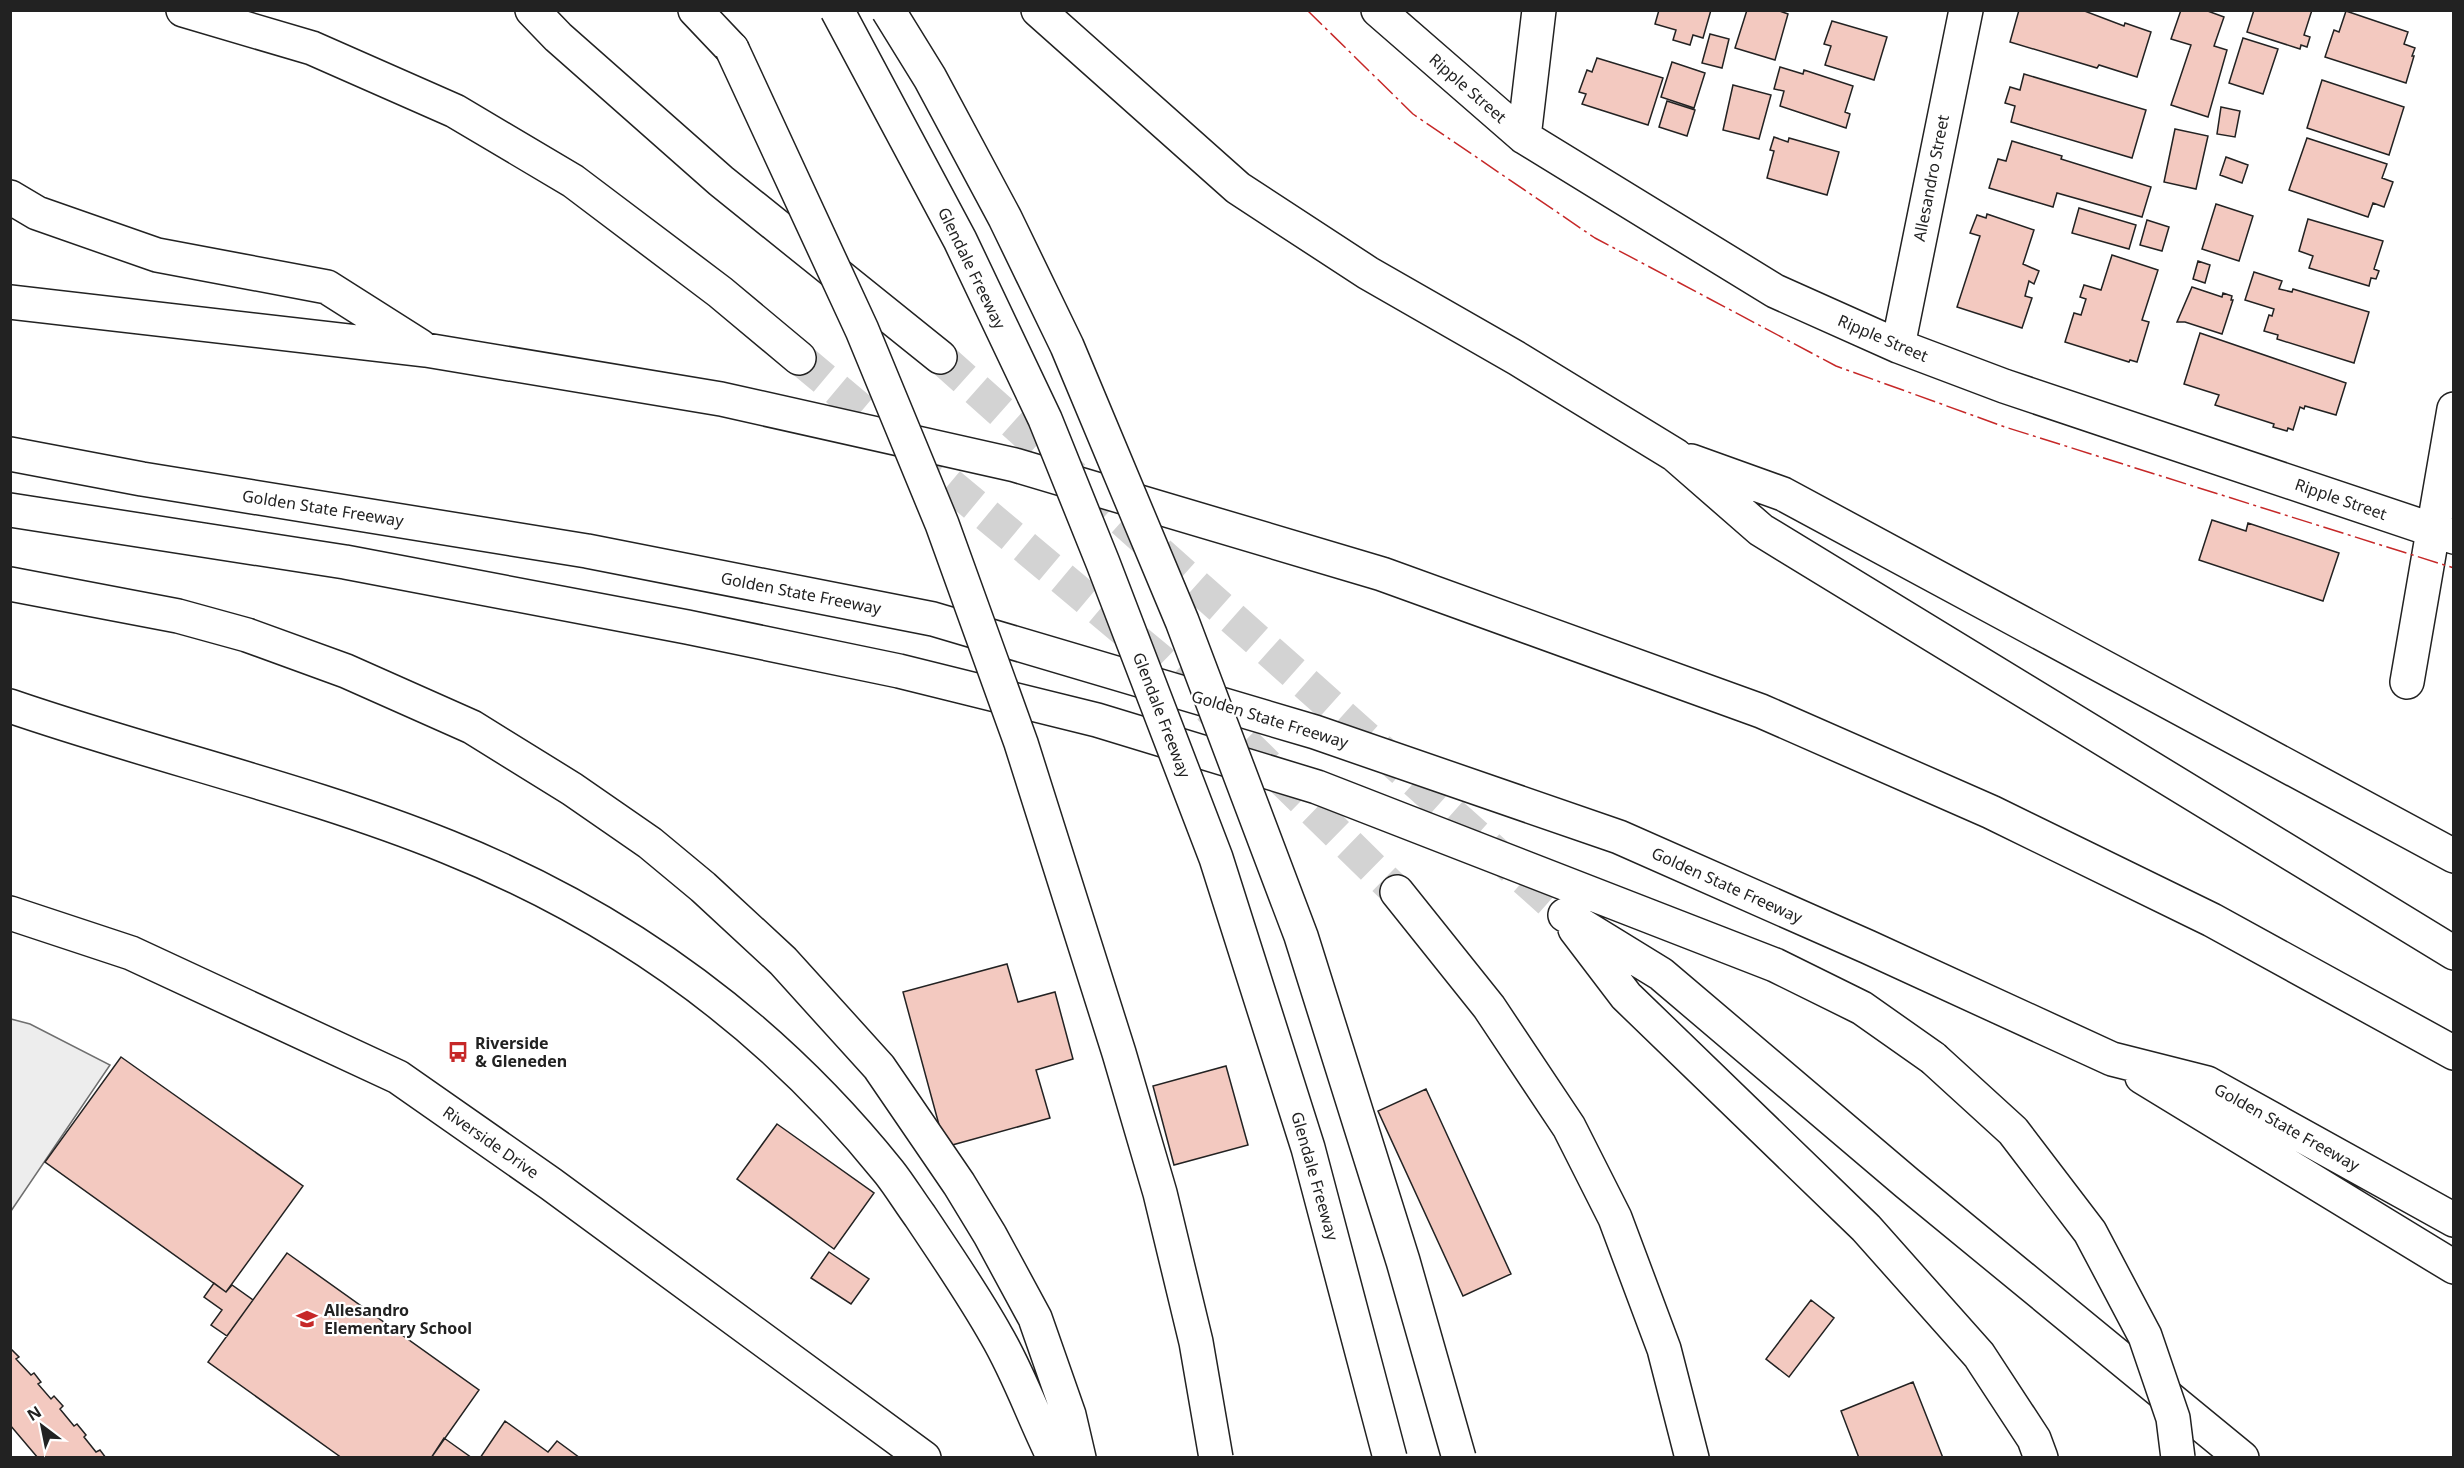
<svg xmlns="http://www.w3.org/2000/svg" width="2464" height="1468" viewBox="0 0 2464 1468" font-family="'Noto Sans',sans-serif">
<rect width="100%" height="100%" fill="#fff"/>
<path fill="#ededed" stroke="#6f6f6f" stroke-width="1.5" d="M11 1019 30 1024 110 1065 11 1211Z"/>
<path fill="#f3c9c0" stroke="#222" stroke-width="1.5" d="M1659 10H1711L1703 38 1693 35 1690 45 1673 40 1676 30 1655 24Z
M1747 10H1777L1788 14 1775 60 1735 48Z
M2019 10H2082L2124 26 2125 23 2151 32 2137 77 2099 65 2097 68 2010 42Z
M2181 10H2205L2224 17 2214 46 2227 50 2208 117 2171 105 2191 45 2171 39Z
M2254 10H2312L2304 35 2310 37 2307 47 2301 45 2300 49 2247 32Z
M2346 11 2408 32 2404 44 2415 48 2412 56H2414L2406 83 2325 57 2334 30 2339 32Z
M1832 21 1887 37 1874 80 1825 65 1831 46 1824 44Z
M1710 34 1729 39 1722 68 1702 63Z
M2243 38 2278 49 2263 94 2229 83Z
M1597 58 1663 78 1648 125 1582 104 1586 94 1579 92 1587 70 1592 72Z
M1672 62 1705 73 1694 108 1661 97Z
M1780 67 1803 74 1804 70 1853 86 1845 112 1850 114 1846 128 1780 106 1784 91 1774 89Z
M2024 74 2146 110 2132 158 2011 122 2015 106 2005 103 2010 87 2020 90Z
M2322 80 2404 107 2389 155 2307 128Z
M1733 85 1771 95 1759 139 1723 130Z
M1667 101 1695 110 1687 136 1659 127Z
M2221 107 2240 111 2235 137 2217 134Z
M2175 129 2208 136 2196 189 2164 182Z
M1774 137 1788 142 1789 138 1839 152 1827 195 1767 178 1774 151 1770 150Z
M2307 138 2387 164 2382 178 2393 182 2384 207 2373 203 2368 217 2289 190Z
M2012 141 2062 156 2061 159 2151 187 2142 217 2057 193 2053 207 1989 188 1998 159 2006 161Z
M2226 157 2248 165 2242 183 2220 175Z
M2216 204 2253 216 2239 261 2202 249Z
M2079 208 2136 225 2129 249 2072 233Z
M1987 214 2034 230 2023 264 2039 271 2034 284 2029 281 2025 296 2032 298 2022 328 1957 307 1980 236 1970 233 1977 215 1986 218Z
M2308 219 2383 241 2374 269 2379 271 2376 279 2371 278 2369 286 2309 268 2313 256 2299 251Z
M2147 220 2169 227 2162 251 2140 245Z
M2112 255 2158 270 2142 320 2149 322 2137 362 2130 360 2129 362 2065 342 2074 313 2081 315 2086 299 2080 297 2084 285 2101 290Z
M2198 261 2210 265 2205 283 2193 279Z
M2254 272 2282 281 2279 289 2292 292 2293 289 2369 312 2354 363 2277 339 2278 335 2264 331 2269 315 2272 316 2274 309 2245 300Z
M2192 287 2222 297 2223 293 2232 296 2231 300H2233L2222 334 2185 322H2177Z
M2200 333 2346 383 2336 415 2305 406 2304 409 2300 407 2293 430 2288 428 2287 431 2273 427 2274 424 2215 405 2219 395 2184 384Z
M2212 520 2246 531 2248 523 2339 553 2323 601 2199 560Z
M1007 964 1018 1002 1055 992 1073 1059 1036 1070 1050 1118 945 1147 903 992Z
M121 1057 303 1186 226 1292 45 1162Z
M1226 1066 1248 1145 1174 1165 1153 1086Z
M1426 1089 1511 1274 1463 1296 1378 1111Z
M777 1124 874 1193 834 1249 737 1179Z
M829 1252 869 1279 851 1304 811 1278Z
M287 1253 479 1390 431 1458H342L208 1362Z
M214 1283 226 1292 232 1285 253 1300 227 1336 211 1325 222 1310 204 1297Z
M1811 1300 1834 1318 1789 1377 1766 1359Z
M10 1348 19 1357 16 1359 31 1375 34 1373 41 1382 38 1384 51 1399 54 1396 63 1406 60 1409 74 1426 77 1424 86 1435 84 1437 96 1452 100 1450 106 1458H38L10 1425Z
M1913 1382 1943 1458H1859L1841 1411Z
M505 1421 548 1452 557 1441 580 1458H480Z
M444 1438 472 1458H431Z"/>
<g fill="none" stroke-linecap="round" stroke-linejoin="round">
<path stroke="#d3d3d3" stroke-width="33" stroke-dasharray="33 16" stroke-linecap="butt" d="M940 357 1565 915
M799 358 1161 661 1397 892"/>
<defs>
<path id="minor" d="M1378 10 1524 137 1775 291 1898 346 2004 386 2454 537
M1524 137 1539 10
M1898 346 1966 10
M2407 682 2454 409"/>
<path id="major" d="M10 913 131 953 398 1077 551 1184 924 1458"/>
<path id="highway" d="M183 10 312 48 455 111 573 181 720 292 799 358
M532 10 558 37 721 181 940 357
M695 10 732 49
M1038 10 1238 188 1368 273 1518 359 1675 455 1761 530 2454 953
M10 197 37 213 157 255 327 287 420 346
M10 302 426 350 721 399 1015 465 1382 574 1761 711 1991 812 2212 920 2454 1053
M10 454 142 479 587 551 933 619 1315 732 1619 837 1868 947 2112 1059 2207 1083 2454 1220
M1691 461 1783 494 2454 856
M10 510 345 562 687 627 899 671 1097 720 1317 787 1775 965 1862 1008 1933 1058
M10 584 178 616 247 635 346 671 472 727 572 789 650 843 703 887 783 961 879 1067 959 1184 990 1235 1035 1318 1069 1415 1079 1458
M10 706C155 756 307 790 448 847 622 917 771 1025 889 1172 900 1186 909 1201 920 1216 946 1255 973 1294 996 1335 1019 1374 1034 1418 1054 1458
M1397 892 1489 1007 1569 1127 1615 1218 1664 1349 1692 1458
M1565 915 1661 974 1907 1183 2242 1458
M1575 929 1626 996 1866 1228 1979 1355 2034 1439 2041 1458
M2142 1077 2454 1267"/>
</defs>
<use href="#minor" stroke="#222" stroke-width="36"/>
<use href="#major" stroke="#222" stroke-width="36"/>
<use href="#highway" stroke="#222" stroke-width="36"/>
<use href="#minor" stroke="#fff" stroke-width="33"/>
<use href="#major" stroke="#fff" stroke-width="33"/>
<use href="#highway" stroke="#fff" stroke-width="33"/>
<defs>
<path id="highway-bridge" d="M837 10 960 240 1045 419 1103 563 1216 858 1308 1148 1390 1458
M888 10 930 78 1005 218 1067 346 1182 621 1301 936 1403 1261 1459 1458
M732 49 862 330 942 524 1021 743 1119 1053 1160 1193 1196 1342 1216 1458
M1933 1058 2013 1131 2090 1232 2145 1336 2173 1418 2178 1458"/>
</defs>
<use href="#highway-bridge" stroke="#222" stroke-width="36" stroke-linecap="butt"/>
<use href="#highway-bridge" stroke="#fff" stroke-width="33"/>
<path stroke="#c62828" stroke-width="1.5" stroke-dasharray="21 4.5 3 4.5" stroke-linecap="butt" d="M1307 10 1413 114 1595 238 1836 366 2005 427 2454 568"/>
</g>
<defs>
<symbol id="bus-bare" viewBox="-9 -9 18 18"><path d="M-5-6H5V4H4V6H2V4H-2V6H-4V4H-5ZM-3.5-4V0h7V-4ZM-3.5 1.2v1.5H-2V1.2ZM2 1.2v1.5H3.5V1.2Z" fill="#c62828" stroke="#fff" stroke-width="2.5" paint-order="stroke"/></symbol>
<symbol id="school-bare" viewBox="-9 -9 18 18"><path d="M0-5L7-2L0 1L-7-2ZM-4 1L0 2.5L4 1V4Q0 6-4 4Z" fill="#c62828" stroke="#fff" stroke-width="2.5" paint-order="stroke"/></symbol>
</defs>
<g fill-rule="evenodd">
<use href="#bus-bare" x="443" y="1037" width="30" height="30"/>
<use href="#school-bare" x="292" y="1304" width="30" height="30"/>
</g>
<g text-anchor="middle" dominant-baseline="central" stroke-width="4.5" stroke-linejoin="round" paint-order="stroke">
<g font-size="16" fill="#222" stroke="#fff">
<text transform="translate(1468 88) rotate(41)">Ripple Street</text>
<text transform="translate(1931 178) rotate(-79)">Allesandro Street</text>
<text transform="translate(972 268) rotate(64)">Glendale Freeway</text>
<text transform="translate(1883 338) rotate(23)">Ripple Street</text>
<text transform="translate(2341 499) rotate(19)">Ripple Street</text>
<text transform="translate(323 508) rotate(9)">Golden State Freeway</text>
<text transform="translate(801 593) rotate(11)">Golden State Freeway</text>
<text transform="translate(1162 715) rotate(69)">Glendale Freeway</text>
<text transform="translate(1270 719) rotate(17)">Golden State Freeway</text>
<text transform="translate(1727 885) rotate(24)">Golden State Freeway</text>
<text transform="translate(2287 1127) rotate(29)">Golden State Freeway</text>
<text transform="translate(491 1142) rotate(35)">Riverside Drive</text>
<text transform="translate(1315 1176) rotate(74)">Glendale Freeway</text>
</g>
<g font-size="16" font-weight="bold" fill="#222" stroke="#fff" text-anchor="start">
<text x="475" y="1043">Riverside<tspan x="475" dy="18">&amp; Gleneden</tspan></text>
<text x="324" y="1310">Allesandro<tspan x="324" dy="18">Elementary School</tspan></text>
</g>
</g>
<rect width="2464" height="1468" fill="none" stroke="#222222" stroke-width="24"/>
<g transform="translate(42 1426) rotate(328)" stroke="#ffffff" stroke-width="4.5" paint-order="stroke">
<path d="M0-4.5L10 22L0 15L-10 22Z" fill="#222222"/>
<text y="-9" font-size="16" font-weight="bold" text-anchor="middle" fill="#222222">N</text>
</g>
</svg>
